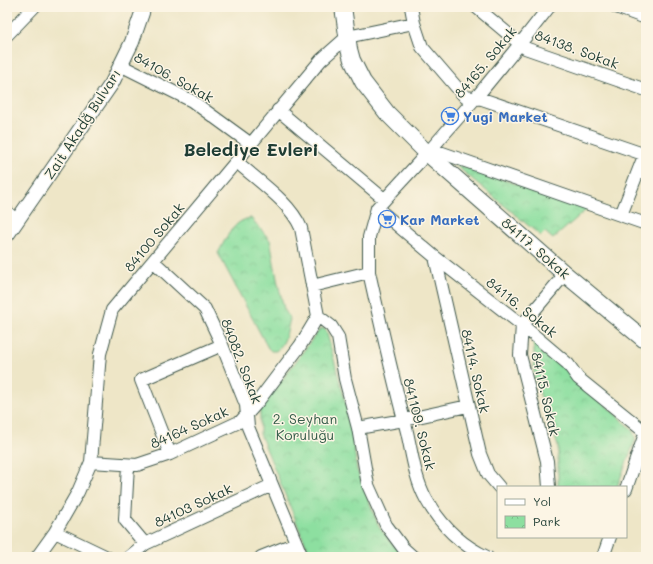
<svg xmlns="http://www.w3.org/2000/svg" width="653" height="564" viewBox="0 0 653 564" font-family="Mali,sans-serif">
<defs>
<pattern id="park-crowns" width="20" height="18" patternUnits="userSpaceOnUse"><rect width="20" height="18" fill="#8ddfa0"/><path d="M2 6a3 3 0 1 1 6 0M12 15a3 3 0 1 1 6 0" fill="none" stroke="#79c08a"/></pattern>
</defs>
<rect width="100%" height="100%" fill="#fcf5e5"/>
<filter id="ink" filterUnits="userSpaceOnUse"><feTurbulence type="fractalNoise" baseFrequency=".025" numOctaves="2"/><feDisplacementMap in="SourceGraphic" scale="8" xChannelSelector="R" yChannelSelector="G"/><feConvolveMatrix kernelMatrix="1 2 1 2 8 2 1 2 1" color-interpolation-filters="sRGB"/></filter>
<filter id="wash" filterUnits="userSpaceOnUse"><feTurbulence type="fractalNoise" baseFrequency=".012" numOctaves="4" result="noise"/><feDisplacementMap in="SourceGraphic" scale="16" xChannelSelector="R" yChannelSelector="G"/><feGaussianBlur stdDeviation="0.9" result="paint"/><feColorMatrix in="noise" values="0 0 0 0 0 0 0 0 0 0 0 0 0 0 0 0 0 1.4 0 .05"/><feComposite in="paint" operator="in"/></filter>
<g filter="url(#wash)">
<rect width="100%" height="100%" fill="#eee6c7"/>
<path fill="url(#park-crowns)" stroke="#568e6a" d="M453 163 588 208 553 239 545 232 541 236Z
M251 218 270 240 277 279 284 309 290 319C287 330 286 344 276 351H271L268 348 218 253C226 239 233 220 251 218Z
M323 328 326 330 350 419 357 470 379 527 394 546 405 557H311L260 434V410L319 330Z
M534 337 632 430 635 436V441L617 487H558V446L534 377Z"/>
</g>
<g filter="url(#ink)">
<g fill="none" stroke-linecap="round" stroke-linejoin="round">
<defs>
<path id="minor" d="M411 7 414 23 422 47 465 97 482 99 646 155
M476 7 525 48 646 90
M616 7 646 18
M7 35 34 7
M120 65 192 101 251 144
M278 110 384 199
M431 149 646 224
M237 162C258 181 290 202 301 228L318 316
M377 208 435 257 522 325 568 364 578 378 645 432
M7 212 17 221
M621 215 646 151
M435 257 480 454 488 474 499 487
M153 261 205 309 222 345 246 405 248 427 302 557
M369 272C381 326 393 379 407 432 412 454 415 479 426 499 440 524 461 545 487 557
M312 286 369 272V237L377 208 431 149 479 94 520 44 549 7
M318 316 331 326 338 337 345 379 358 428 368 485 386 525 403 548 413 557
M358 428 404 420 468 406
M170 454 141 380 222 345
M91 462 137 465 170 454 241 421 256 404 300 346 318 316
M128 465 125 520 145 544
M549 487 547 461 520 355 522 325 565 274
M626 489 646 431
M55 532 107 557
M37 557 55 532 78 492 91 462 100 354 112 310 321 60 347 37 414 23
M129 557 145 544 272 485
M261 557 296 543
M603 557 610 537"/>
<path id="tertiary" d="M7 235 112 83 132 42 142 13 143 7"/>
<path id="secondary" d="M343 7 349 49 352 60 363 82 387 113 427 153 565 274 646 341"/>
</defs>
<use href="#minor" stroke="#3e564a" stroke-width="14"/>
<use href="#tertiary" stroke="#3e564a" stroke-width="16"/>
<use href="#secondary" stroke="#3e564a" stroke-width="18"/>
<use href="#minor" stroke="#fff" stroke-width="12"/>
<use href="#tertiary" stroke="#fff" stroke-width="14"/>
<use href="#secondary" stroke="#fff" stroke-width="16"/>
</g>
</g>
<defs>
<symbol id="supermarket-ring" viewBox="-11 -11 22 22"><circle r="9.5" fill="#fcf5e5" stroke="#3f7fe0" stroke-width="1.5"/><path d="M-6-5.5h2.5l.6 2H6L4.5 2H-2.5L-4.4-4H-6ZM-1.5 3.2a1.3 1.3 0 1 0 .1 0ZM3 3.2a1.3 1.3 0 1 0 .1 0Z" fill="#3f7fe0"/></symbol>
</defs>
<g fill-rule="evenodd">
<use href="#supermarket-ring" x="440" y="106" width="20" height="20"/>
<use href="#supermarket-ring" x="377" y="209" width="20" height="20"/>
</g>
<g text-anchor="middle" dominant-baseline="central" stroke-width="3" stroke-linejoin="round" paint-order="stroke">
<g font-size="14" fill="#1f3d34" stroke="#fcf5e5">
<text transform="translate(577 49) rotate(20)">84138. Sokak</text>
<text transform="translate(485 62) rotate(-50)">84165. Sokak</text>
<text transform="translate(174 77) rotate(29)">84106. Sokak</text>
<text transform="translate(82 124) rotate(-57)">Zait Akadğ Bulvarı</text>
<text transform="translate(154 237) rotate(-50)">84100 Sokak</text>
<text transform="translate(536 248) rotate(41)">84117. Sokak</text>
<text transform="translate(522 307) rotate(39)">84116. Sokak</text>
<text transform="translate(242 361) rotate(69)">84082. Sokak</text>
<text transform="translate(476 371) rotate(77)">84114. Sokak</text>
<text transform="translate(546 394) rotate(77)">84115. Sokak</text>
<text transform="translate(420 424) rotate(76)">841109. Sokak</text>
<text transform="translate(189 427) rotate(-24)">84164 Sokak</text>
<text transform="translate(193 505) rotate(-25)">84103 Sokak</text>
</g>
<g font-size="14" font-weight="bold" fill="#366cbe" stroke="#fcf5e5" text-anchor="start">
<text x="463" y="116">Yugi Market</text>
<text x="400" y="219">Kar Market</text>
</g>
<g font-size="14" fill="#355d4a" stroke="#fcf5e5">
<text x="305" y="418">2. Seyhan<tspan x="305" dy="16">Koruluğu</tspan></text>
</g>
<g font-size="18" font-weight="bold" fill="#1f3d34" stroke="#fcf5e5">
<text x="251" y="149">Belediye Evleri</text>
</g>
</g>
<rect width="653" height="564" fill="none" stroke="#fcf5e5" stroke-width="24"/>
<rect x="497" y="486" width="130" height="52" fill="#fcf5e5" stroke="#a4ab9e"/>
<rect x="505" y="499" width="20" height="6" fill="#ffffff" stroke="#a4ab9e"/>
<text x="533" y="506" font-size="12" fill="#1f3d34">Yol</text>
<rect x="505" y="516" width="20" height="12" fill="url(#park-crowns)" stroke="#a4ab9e"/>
<text x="533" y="526" font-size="12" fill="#1f3d34">Park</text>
</svg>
